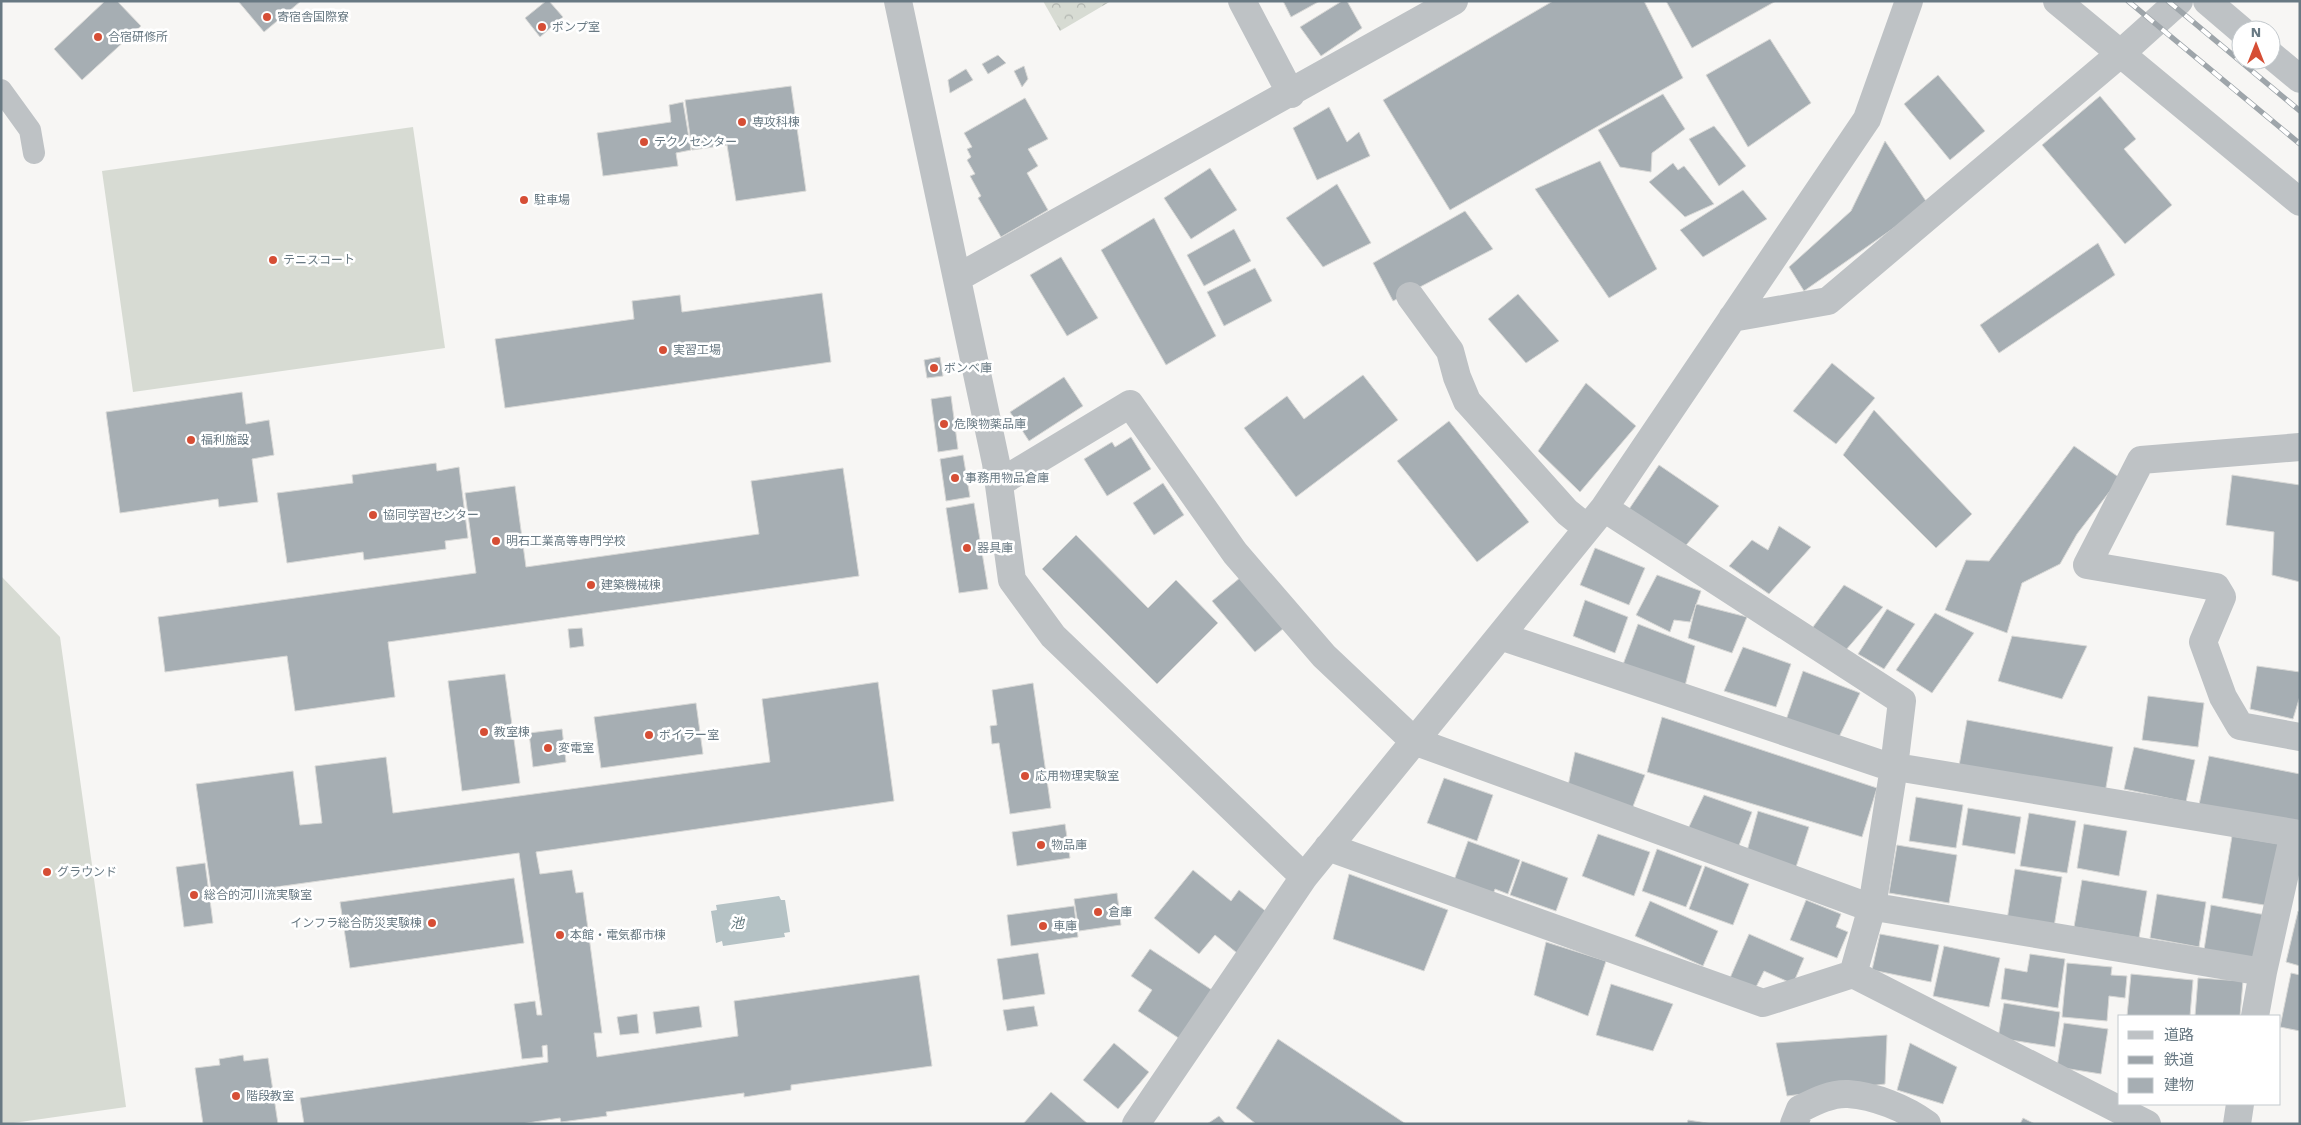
<svg xmlns="http://www.w3.org/2000/svg" width="2301" height="1125" viewBox="0 0 2301 1125" font-family="'Work Sans','Noto Sans JP',sans-serif">
<defs>
<pattern id="park-crowns" width="20" height="18" patternUnits="userSpaceOnUse" patternTransform="scale(1.25)"><rect width="20" height="18" fill="#d7dbd3"/><path d="M2 6a3 3 0 1 1 6 0M12 15a3 3 0 1 1 6 0" fill="none" stroke="#b2b6b1"/></pattern>
</defs>
<rect width="100%" height="100%" fill="#f7f6f4"/>
<path fill="url(#park-crowns)" d="M1043 1H1111L1060 31Z"/>
<path fill="#d7dbd3" d="M413 127 445 348 133 392 102 171Z
M1 576 60 637 126 1107 6 1124H1Z"/>
<path fill="#b5c2c5" d="M779 896 781 900H785L790 932 784 933 785 937 723 946 722 941 716 943 711 911 717 910 716 905Z"/>
<path fill="#a6aeb3" stroke="#d8d8d6" d="M105 1H117L141 26 82 80 54 49Z
M238 1H301L264 32Z
M546 1H549L563 17 540 37 525 18Z
M1283 1H1320L1291 17Z
M1342 1H1347L1362 28 1321 56 1300 27Z
M1553 1H1644L1683 78 1450 210 1383 100Z
M1666 1H1776L1692 48Z
M1770 39 1811 103 1748 147 1706 75Z
M998 55 1006 63 988 74 982 64Z
M1024 66 1028 79 1022 87 1014 71Z
M966 69 973 80 950 93 948 80Z
M1938 75 1985 131 1950 160 1904 104Z
M791 86 806 191 736 201 727 145 692 150 685 100Z
M1663 94 1685 129 1652 153 1651 172 1620 167 1598 130Z
M2100 96 2136 139 2124 149 2172 205 2125 244 2042 145Z
M1025 98 1048 139 1028 149 1038 166 1027 173 1048 210 1001 237 978 198 981 196 970 176 975 174 967 160 971 157 967 149 972 147 964 133Z
M683 102 691 150 676 153 678 166 603 176 597 133 671 122 669 105Z
M1329 107 1347 142 1359 132 1370 156 1317 180 1293 128Z
M1714 126 1746 166 1719 186 1689 139Z
M1885 141 1928 204 1804 291 1789 267 1851 211Z
M1600 161 1657 269 1609 298 1535 189Z
M1673 163 1678 170 1684 166 1714 204 1685 217 1649 182Z
M1210 168 1237 210 1191 239 1164 198Z
M1337 184 1371 243 1323 267 1286 218Z
M1743 190 1767 219 1703 257 1680 230Z
M1465 211 1493 249 1393 301 1373 263Z
M1154 218 1216 336 1166 365 1101 250Z
M1234 229 1251 261 1204 286 1187 255Z
M2098 243 2115 275 1999 353 1980 325Z
M1061 257 1098 318 1067 336 1030 275Z
M1255 268 1272 301 1224 326 1207 292Z
M822 293 831 362 505 408 495 339 634 319 632 301 680 295 682 312Z
M1518 294 1559 341 1526 363 1488 319Z
M940 357 943 376 927 378 924 360Z
M1832 363 1875 398 1836 444 1793 411Z
M1363 375 1398 420 1296 497 1244 428 1287 396 1304 419Z
M1064 377 1083 406 1029 441 1010 412Z
M1586 383 1636 426 1580 492 1538 451Z
M242 392 246 424 269 420 274 455 252 459 258 502 219 507 218 499 120 513 106 412Z
M951 396 958 449 938 452 931 399Z
M1874 410 1972 514 1936 548 1843 455Z
M1449 421 1529 522 1477 562 1397 461Z
M1131 437 1151 469 1107 496 1084 459 1112 442 1115 447Z
M2074 446 2120 478 2077 534 2060 564 2022 583 2007 633 1945 610 1966 560 1989 561Z
M963 455 970 497 946 501 940 459Z
M436 463 437 471 459 467 468 538 445 541 446 549 364 560 363 552 287 563 277 493 353 483 352 475Z
M1659 465 1719 506 1682 550 1625 515Z
M843 468 859 576 388 642 395 697 295 711 287 656 165 672 158 617 476 573 465 493 515 486 526 567 759 534 751 481Z
M2232 475 2300 485V582L2272 575 2274 532 2226 525Z
M1163 483 1184 515 1154 535 1133 503Z
M974 503 988 589 959 593 946 508Z
M1779 526 1811 547 1769 594 1729 566 1752 540 1768 550Z
M1076 535 1148 608 1176 580 1218 623 1157 684 1042 569Z
M1595 548 1645 568 1629 605 1580 585Z
M1657 575 1701 591 1690 622 1674 620 1670 632 1636 615Z
M1241 577 1284 628 1255 652 1212 601Z
M1844 585 1883 607 1845 651 1810 631Z
M1585 600 1628 617 1615 653 1573 636Z
M1696 604 1747 617 1732 653 1688 638Z
M1887 609 1915 624 1884 669 1858 654Z
M1935 613 1974 633 1932 693 1896 670Z
M1638 624 1695 646 1684 690 1621 670Z
M582 628 584 646 570 648 568 629Z
M2012 636 2087 646 2062 699 1998 681Z
M1743 647 1791 664 1776 707 1724 691Z
M2257 666 2300 672V696L2293 719 2250 709Z
M1803 671 1860 693 1839 737 1786 720Z
M505 674 520 783 462 791 448 681Z
M878 682 894 801 536 852 540 874 572 870 576 893 583 892 602 1033H594L597 1057 738 1036 734 1001 919 975 932 1066 791 1085V1090L744 1097V1093L606 1112 607 1116 561 1122 560 1118 521 1124H304L300 1098 548 1062 547 1045 542 1046 543 1057 522 1059 514 1004 535 1001 537 1015H542L519 853 212 896 196 784 293 771 300 825 322 823 315 766 386 757 393 813 770 762 762 699Z
M1033 683 1051 808 1010 814 999 743 992 744 990 726 997 725 992 690Z
M2148 696 2204 703 2198 747 2142 740Z
M696 703 703 754 601 768 594 717Z
M1662 717 1877 788 1862 837 1647 772Z
M1967 720 2113 747 2105 793 1959 766Z
M562 729 566 762 533 767 529 733Z
M2134 747 2195 760 2186 802 2124 789Z
M1575 752 1645 775 1632 809 1568 786Z
M2209 756 2300 774V825L2199 805Z
M1444 778 1493 795 1477 841 1427 823Z
M1704 795 1752 812 1738 848 1687 831Z
M1916 797 1963 805 1956 848 1909 841Z
M1968 808 2021 817 2015 854 1962 845Z
M1758 811 1809 827 1795 870 1747 851Z
M2029 813 2076 821 2067 873 2020 866Z
M1065 824 1070 858 1017 866 1012 832Z
M2084 824 2127 831 2119 876 2077 868Z
M1598 834 1650 852 1634 896 1582 876Z
M2232 836 2280 844 2270 906 2222 898Z
M1468 841 1520 860 1508 894 1495 889 1491 900 1452 886Z
M1897 845 1957 855 1949 903 1889 893Z
M1657 849 1702 866 1686 907 1642 891Z
M1522 861 1568 878 1556 911 1510 895Z
M205 863 213 923 184 927 176 867Z
M1705 866 1749 884 1733 925 1689 909Z
M2015 869 2062 877 2054 927 2007 920Z
M1193 870 1231 901 1239 890 1268 913 1237 953 1215 935 1199 954 1154 918Z
M1349 874 1448 910 1424 971 1333 939Z
M514 878 524 943 350 968 340 902Z
M2082 880 2147 891 2139 938 2074 927Z
M1117 893 1121 925 1079 931 1074 899Z
M2157 894 2206 902 2199 947 2150 938Z
M1806 900 1841 914 1836 927 1848 932 1837 958 1790 940Z
M1650 901 1718 931 1703 966 1635 936Z
M2211 905 2266 915 2258 959 2204 950Z
M1074 906 1078 937 1011 946 1007 915Z
M2298 911 2300 912V966L2286 962Z
M1749 934 1804 958 1793 984 1764 971 1755 989 1730 978Z
M1880 934 1939 945 1931 982 1872 970Z
M1546 942 1606 961 1588 1016 1534 995Z
M1944 946 2000 958 1989 1007 1933 996Z
M1150 949 1212 990 1180 1039 1138 1011 1152 990 1131 976Z
M1038 953 1045 994 1003 1000 997 959Z
M2030 954 2065 959 2058 1008 2001 999 2005 968 2027 972Z
M2067 963 2112 967 2111 975 2127 976 2125 998 2109 996 2107 1021 2062 1017Z
M2291 973 2300 975V1031L2280 1027Z
M2131 974 2193 980 2190 1016H2127Z
M2198 978 2243 981 2240 1016H2195Z
M1611 984 1673 1004 1653 1051 1596 1035Z
M2004 1003 2060 1012 2055 1047 1998 1038Z
M699 1006 702 1027 656 1034 653 1012Z
M1034 1006 1038 1026 1007 1031 1003 1010Z
M637 1014 639 1033 620 1035 617 1017Z
M2064 1023 2108 1029 2101 1074 2057 1067Z
M1887 1035 1885 1084 1787 1096 1776 1043Z
M1278 1039 1406 1124H1256L1236 1108Z
M1114 1043 1149 1072 1118 1109 1083 1080Z
M1910 1043 1957 1067 1943 1104 1897 1090Z
M243 1055 244 1061 268 1058 278 1124H203L195 1068 220 1065 219 1059Z
M1051 1092 1088 1124H1023Z
M1219 1116 1226 1124H1207Z
M2023 1118 2035 1124H2020Z
M1688 1120 1713 1124H1687Z"/>
<g fill="none" stroke-linecap="round" stroke-linejoin="round">
<path stroke="#bec2c5" stroke-width="22" d="M1 90 30 130 34 153"/>
<path stroke="#bec2c5" stroke-width="28" d="M898 1 996 463 1012 580 1053 636 1304 877
M1242 1 1291 94
M2057 1 2300 202
M2207 1 2241 30
M2271 55 2300 79
M957 278 1454 1
M1410 296 1450 351 1457 377 1467 401 1567 512 1587 528
M1732 318 1828 301 2120 54 2179 1
M2300 447 2141 460 2087 565 2216 587 2222 597 2203 642 2223 697 2240 726 2300 737
M999 483 1130 404 1235 553 1324 656 1414 741 1863 905 2263 972
M1604 508 1902 701 1894 767 1872 907 1853 974
M1500 636 1884 765 2294 833 2263 972 2255 1016
M1328 847 1763 1003 1853 974 2147 1124
M1136 1124 1304 877 1604 508 1867 119 1909 1
M1794 1124 1800 1109C1814 1102 1831 1093 1848 1094 1875 1096 1905 1108 1927 1124
M2237 1124 2240 1104"/>
<defs>
<path id="rail" d="M2128 1 2300 144
M2168 1 2300 111"/>
</defs>
<use href="#rail" stroke="#9ea5aa" stroke-width="5.5"/>
<use href="#rail" stroke="#fff" stroke-width="4" stroke-dasharray="11" stroke-linecap="butt"/>
</g>
<g fill="#d64e35" stroke="#fff" stroke-width="2">
<circle cx="267" cy="17" r="5"/>
<circle cx="542" cy="27" r="5"/>
<circle cx="98" cy="37" r="5"/>
<circle cx="742" cy="122" r="5"/>
<circle cx="644" cy="142" r="5"/>
<circle cx="524" cy="200" r="5"/>
<circle cx="273" cy="260" r="5"/>
<circle cx="663" cy="350" r="5"/>
<circle cx="934" cy="368" r="5"/>
<circle cx="944" cy="424" r="5"/>
<circle cx="191" cy="440" r="5"/>
<circle cx="955" cy="478" r="5"/>
<circle cx="373" cy="515" r="5"/>
<circle cx="496" cy="541" r="5"/>
<circle cx="967" cy="548" r="5"/>
<circle cx="591" cy="585" r="5"/>
<circle cx="484" cy="732" r="5"/>
<circle cx="649" cy="735" r="5"/>
<circle cx="548" cy="748" r="5"/>
<circle cx="1025" cy="776" r="5"/>
<circle cx="1041" cy="845" r="5"/>
<circle cx="47" cy="872" r="5"/>
<circle cx="194" cy="895" r="5"/>
<circle cx="1098" cy="912" r="5"/>
<circle cx="432" cy="923" r="5"/>
<circle cx="1043" cy="926" r="5"/>
<circle cx="560" cy="935" r="5"/>
<circle cx="236" cy="1096" r="5"/>
</g>
<g text-anchor="middle" dominant-baseline="central" stroke-width="5" stroke-linejoin="round" paint-order="stroke">
<g font-size="12" fill="#687983" stroke="#fff" text-anchor="start">
<text x="277" y="17">寄宿舎国際寮</text>
<text x="552" y="27">ポンプ室</text>
<text x="108" y="37">合宿研修所</text>
<text x="752" y="122">専攻科棟</text>
<text x="654" y="142">テクノセンター</text>
<text x="534" y="200">駐車場</text>
<text x="283" y="260">テニスコート</text>
<text x="673" y="350">実習工場</text>
<text x="944" y="368">ボンベ庫</text>
<text x="954" y="424">危険物薬品庫</text>
<text x="201" y="440">福利施設</text>
<text x="965" y="478">事務用物品倉庫</text>
<text x="383" y="515">協同学習センター</text>
<text x="506" y="541">明石工業高等専門学校</text>
<text x="977" y="548">器具庫</text>
<text x="601" y="585">建築機械棟</text>
<text x="494" y="732">教室棟</text>
<text x="659" y="735">ボイラー室</text>
<text x="558" y="748">変電室</text>
<text x="1035" y="776">応用物理実験室</text>
<text x="1051" y="845">物品庫</text>
<text x="57" y="872">グラウンド</text>
<text x="204" y="895">総合的河川流実験室</text>
<text x="1108" y="912">倉庫</text>
<text x="422" y="923" text-anchor="end">インフラ総合防災実験棟</text>
<text x="1053" y="926">車庫</text>
<text x="570" y="935">本館・電気都市棟</text>
<text x="246" y="1096">階段教室</text>
</g>
<g font-size="14" font-style="italic" fill="#647a7f" stroke="#fff">
<text x="737" y="923">池</text>
</g>
</g>
<rect width="2301" height="1125" fill="none" stroke="#687983" stroke-width="5"/>
<rect x="2118" y="1015" width="162" height="90" fill="#ffffff" stroke="#c3c9cd"/>
<rect x="2128" y="1031" width="25" height="8" fill="#bec2c5" stroke="#c3c9cd"/>
<text x="2164" y="1040" font-size="15" fill="#687983">道路</text>
<rect x="2128" y="1056" width="25" height="8" fill="#9ea5aa" stroke="#c3c9cd"/>
<text x="2164" y="1065" font-size="15" fill="#687983">鉄道</text>
<rect x="2128" y="1078" width="25" height="15" fill="#a6aeb3" stroke="#c3c9cd"/>
<text x="2164" y="1090" font-size="15" fill="#687983">建物</text>
<g transform="translate(2256 45)"><circle r="24" fill="#ffffff" stroke="#c3c9cd"/>
<path d="M0-4L9 19L0 12L-9 19Z" fill="#d64e35"/>
<text y="-8" font-size="14" font-weight="bold" text-anchor="middle" fill="#687983">N</text>
</g>
</svg>
